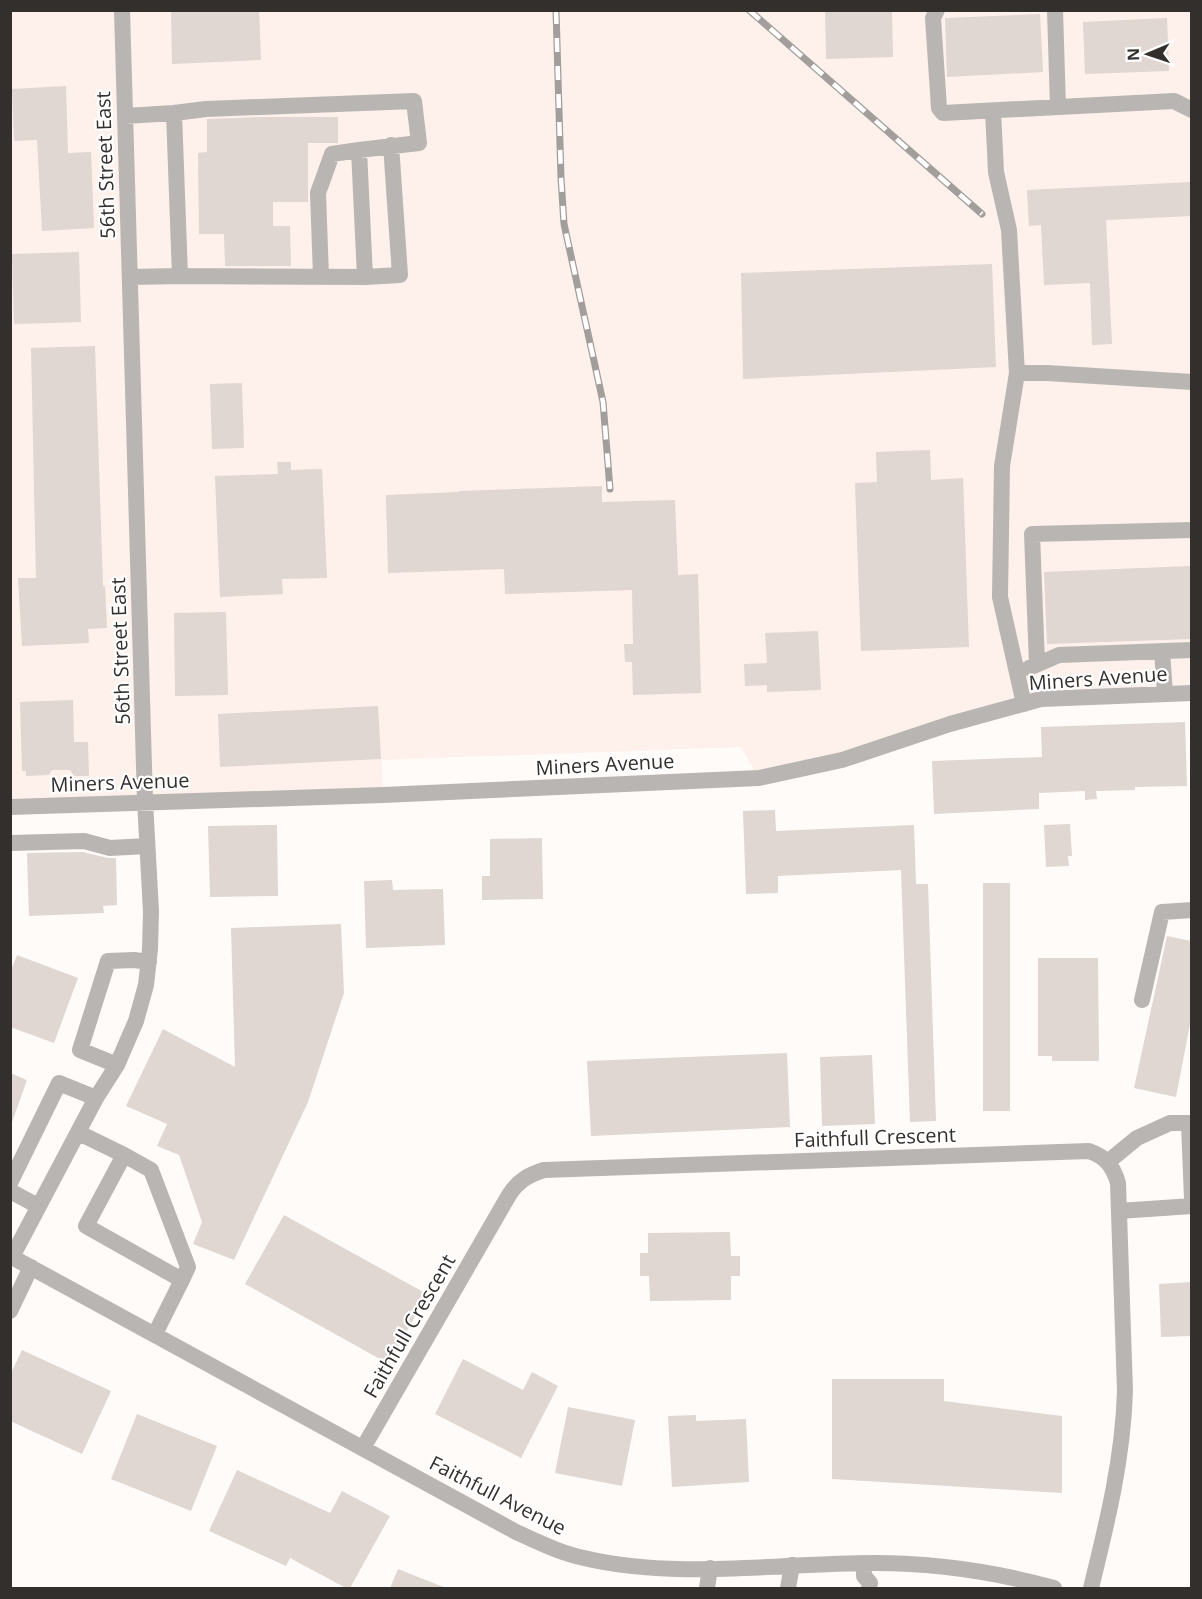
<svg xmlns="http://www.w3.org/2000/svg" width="1202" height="1599" viewBox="0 0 1202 1599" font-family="'Open Sans',sans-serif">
<rect width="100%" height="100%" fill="#fffbf9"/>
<path fill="#fef0ea" d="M10 11H1191V693L1041 699 759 778 741 747 382 760 383 795 11 807Z"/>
<path fill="#e0d6d2" d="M171 10H259L261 60 172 64Z
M825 10H892L893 57 826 59Z
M1040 14 1043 72 947 77 945 18Z
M1167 18 1169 71 1085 74 1083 22Z
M66 86 68 153 91 152 94 228 42 231 37 140 14 141 12 89Z
M260 117H338V143H308V202H273V226H290L291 266H225L224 234H199L198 153 207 152V119Z
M1191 182V216L1106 220 1112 344 1092 345 1090 283 1044 285 1041 225 1029 226 1027 190Z
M79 252 81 322 14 324 12 254Z
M992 264 996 367 743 379 741 273Z
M95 346 103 586H105L107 628 88 629 89 643 22 646 18 578H36L31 348Z
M242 383 244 448 212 449 210 384Z
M930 450 931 480 963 478 969 647 861 651 855 483 877 482 876 452Z
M277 462H291V470L322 469 327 578 282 579 283 594 220 597 215 476 278 474Z
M602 486V502L675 500 678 575 698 574 701 693 633 695 632 662H625L624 644H633L632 590 505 594 504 569 388 573 386 495 459 492V491Z
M1191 566V639L1047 644 1044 572Z
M226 612 228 695 175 696 174 613Z
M818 631 821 690 767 692V685L745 686 744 664 767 663 765 633Z
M73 700 74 742H88L89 776H74L70 770H52L49 775 26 776V771H22L20 702Z
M378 706 381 759 220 767 218 714Z
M1185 722 1187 786 1135 787V790L1096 791 1097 799 1085 800V791L1039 793V809L934 814 932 761 1042 757 1041 727Z
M775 810 776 831 914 825 916 884H928L936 1121 910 1122 901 870 778 876V893L746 894 743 811Z
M1070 824 1072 856H1068L1069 866 1046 867 1044 825Z
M277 825 278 896 210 897 208 826Z
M542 838 543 899 482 900V876H490V839Z
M83 852 108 858H116L117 905 103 906 104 913 29 916 27 853Z
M392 880 393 890 443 889 445 945 366 948 364 881Z
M983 883H1010V1111H983Z
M341 924 344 993 308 1102 234 1260 193 1244 202 1222 179 1155 157 1146 167 1124 126 1106 163 1029 235 1067 231 928Z
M1167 936 1191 941V1019L1176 1097 1134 1088Z
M17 955 78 978 54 1043 10 1027V973Z
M1038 958H1098L1099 1061H1052V1056H1038Z
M787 1053 790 1127 591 1136 587 1061Z
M872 1055 875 1124 822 1126 820 1057Z
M10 1073 27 1080 12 1122 10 1121Z
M284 1215 427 1294 389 1364 245 1284Z
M730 1232 731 1256H740V1276H731V1300L650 1301 649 1276H640V1253H648V1233Z
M1191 1282V1336L1161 1337 1159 1284Z
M22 1350 111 1391 82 1454 10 1421V1375Z
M463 1359 523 1390 532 1372 558 1386 521 1458 435 1414Z
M832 1379H944V1401L1062 1416V1493L832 1479Z
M568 1407 635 1420 622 1486 555 1473Z
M137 1414 217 1446 191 1511 111 1479Z
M696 1415V1421L746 1419 749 1482 672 1487 668 1416Z
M237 1470 330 1513 342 1491 390 1516 350 1588H346L290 1558 286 1566 209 1531Z
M398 1569 446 1588H390Z"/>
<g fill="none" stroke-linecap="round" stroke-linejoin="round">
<path stroke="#b9b5b3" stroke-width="16" d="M937 10 933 18 939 108 943 113 1174 101 1192 110
M1055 10 1058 107
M993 111 996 172 1009 230 1017 373 1002 466 1000 597 1024 704
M174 113 206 109 414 101 419 143 359 150 365 277 400 275 391 145
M125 116 174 113 180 276 130 277
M180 276 365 277
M321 277 318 193 332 154 359 150
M1017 373H1047L1192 382
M1162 651 1165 694
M1037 664 1032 534 1192 530
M1029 668 1059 655 1192 650
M10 807 383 795 759 778 842 760 950 724 1041 699 1192 693
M10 843 84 841 110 848 147 846
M1142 1000 1162 912 1192 910
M117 1065 80 1050 108 961 134 960 149 962
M79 1133 124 1155 86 1226 182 1280 155 1334
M124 1155 151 1170 188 1267 182 1280
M1109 1161 1137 1138 1170 1123H1189L1192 1199
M10 1183 59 1083 96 1098
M10 1191 38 1206
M1119 1211 1192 1206
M10 1256 516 1532C538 1542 560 1553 584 1558 676 1580 781 1563 874 1563 935 1563 996 1572 1054 1588
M12 1257 96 1098 117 1065 136 1021 146 985 150 949 151 912 145 801 122 10
M10 1311 31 1267
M363 1448 509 1195C518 1181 528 1175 544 1170L1089 1151C1106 1157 1113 1166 1118 1183L1125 1391C1123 1459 1107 1523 1091 1588
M864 1563V1576L870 1583 869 1588
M707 1588 710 1568
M788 1588 792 1565"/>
<defs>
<path id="rail" d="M556 10 561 178 564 224 603 402 610 489
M749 10 982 214"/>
</defs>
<use href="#rail" stroke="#a19e9c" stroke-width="7"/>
<use href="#rail" stroke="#fff" stroke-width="4.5" stroke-dasharray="14" stroke-linecap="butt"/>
</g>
<g text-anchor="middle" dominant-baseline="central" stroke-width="4.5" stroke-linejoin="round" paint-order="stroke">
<g font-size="20" fill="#322f2d" stroke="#fff">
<text transform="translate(105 165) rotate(-92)">56th Street East</text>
<text transform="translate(120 651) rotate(-92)">56th Street East</text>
<text transform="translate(1098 678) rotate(-4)">Miners Avenue</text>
<text transform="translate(605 764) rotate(-3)">Miners Avenue</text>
<text transform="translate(120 782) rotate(-2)">Miners Avenue</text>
<text transform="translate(875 1137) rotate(-2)">Faithfull Crescent</text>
<text transform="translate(409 1326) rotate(-60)">Faithfull Crescent</text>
<text transform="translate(498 1495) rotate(27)">Faithfull Avenue</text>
</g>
</g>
<rect width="1202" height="1599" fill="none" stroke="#322f2d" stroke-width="24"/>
<g transform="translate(1148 54) rotate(268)" stroke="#ffffff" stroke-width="4.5" paint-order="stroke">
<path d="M0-4.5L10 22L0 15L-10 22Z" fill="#322f2d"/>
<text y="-9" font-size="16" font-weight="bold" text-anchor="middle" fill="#322f2d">N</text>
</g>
</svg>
